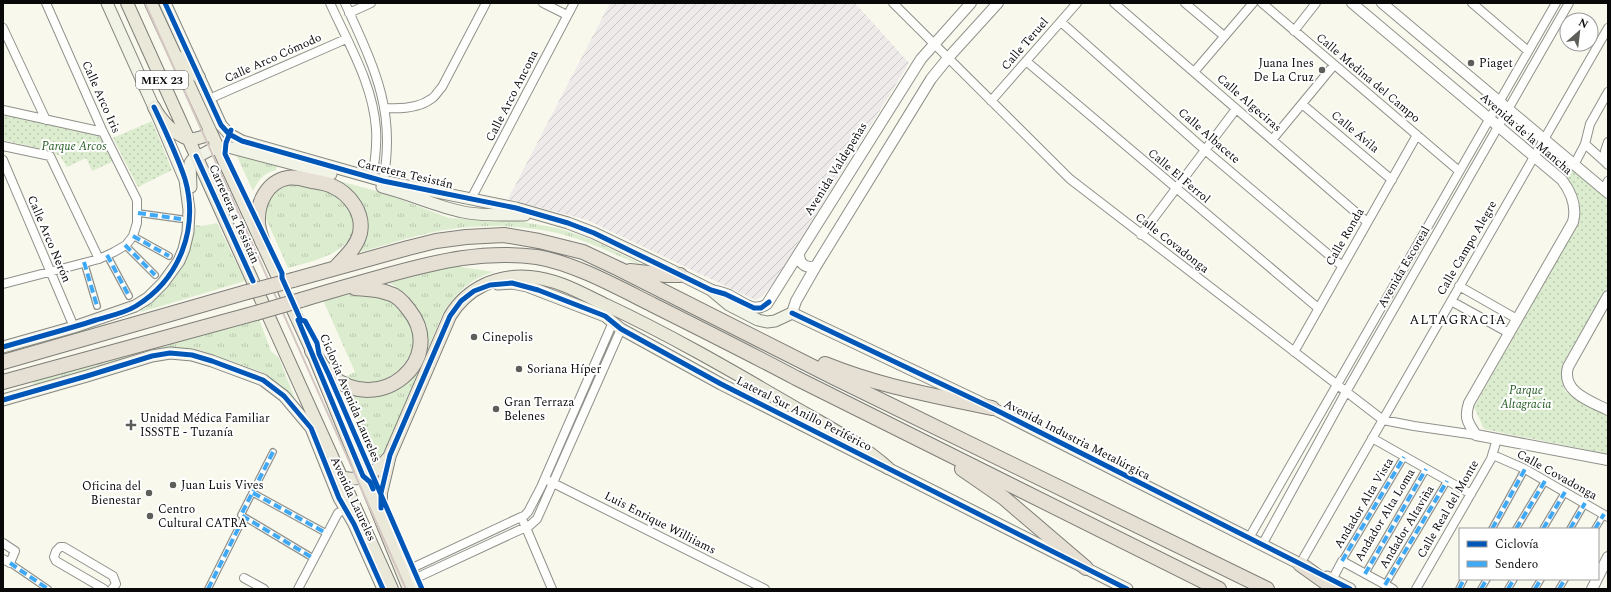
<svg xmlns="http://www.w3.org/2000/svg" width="1611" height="592" viewBox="0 0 1611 592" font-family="Spectral,serif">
<defs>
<pattern id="industrial-furrows" width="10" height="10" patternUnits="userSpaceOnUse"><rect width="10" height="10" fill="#efeaea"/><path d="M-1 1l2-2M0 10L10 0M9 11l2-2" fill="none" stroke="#ccc7c7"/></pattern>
<pattern id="grass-tufts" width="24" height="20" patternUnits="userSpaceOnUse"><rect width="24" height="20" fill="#dcecce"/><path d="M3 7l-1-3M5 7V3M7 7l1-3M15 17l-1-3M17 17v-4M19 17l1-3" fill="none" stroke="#bbc9b0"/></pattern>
<pattern id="park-dots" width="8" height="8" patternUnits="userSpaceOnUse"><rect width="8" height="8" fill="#dcecce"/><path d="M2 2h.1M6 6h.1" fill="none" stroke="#bbc9b0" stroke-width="1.8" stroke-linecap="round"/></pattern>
</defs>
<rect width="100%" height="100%" fill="#f8f8ed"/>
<path fill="url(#industrial-furrows)" d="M610 3H855L909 63 771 286 762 297 755 300 587 220 508 199Z"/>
<path fill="url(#grass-tufts)" d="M235 152 278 164 276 170C264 173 258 180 253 191Z
M339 181 384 193 449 218 517 221 558 228 593 240 647 267C620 258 596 244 568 236 531 225 489 224 451 229 420 233 390 244 360 252L357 249 358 199 353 192Z
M291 182C304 184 318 185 330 189 339 191 348 203 351 211 365 251 316 260 288 268L264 214 266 203 276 189Z
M217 223 245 281 141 312 140 309C173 287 187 263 196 225L202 226Z
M449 265 494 272C470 278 454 295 442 315L392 435 384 452 375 461 344 388 393 389 425 331C419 304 408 292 384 280Z
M358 293 390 297 412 324 414 344 411 354 400 369 383 381 372 383 349 380 347 376 355 372 323 300Z
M259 319 271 351 279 358 295 399 280 384 259 371 194 348H162L34 386 32 380Z"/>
<path fill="url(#park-dots)" d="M3 113 100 134 114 161 92 171 86 158 67 167 60 156 47 150 3 140Z
M152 121 172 170 138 187 113 138Z
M1546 145 1608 200V286L1562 365 1565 391 1587 405 1608 416V454L1484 429 1474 407 1577 225 1579 200 1561 173 1539 155Z"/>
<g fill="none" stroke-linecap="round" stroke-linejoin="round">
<defs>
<path id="pedestrian" d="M138 213 181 219
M133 236 169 256
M125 245 155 275
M107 255 129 296
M84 262 97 306
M273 452 241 515 313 558
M253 493 326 533
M1492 529 1525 469
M1516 529 1545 481
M1543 529 1565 492
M1570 529 1585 503
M1595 529 1604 514
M1342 561 1404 457
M10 563 48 589
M1365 574 1426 469
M1385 585 1447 481
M208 589 244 517
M1459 589 1464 579
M1481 589 1487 579
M1508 589 1514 579
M1535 589 1541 579
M1559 589 1565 579"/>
<path id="minor" d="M330 3C348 43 373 84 376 129 377 145 375 162 372 178
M345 3C373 65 397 110 383 181
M543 3 567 15
M893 3 1070 179 1383 420 1414 426 1476 435
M1114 3 1367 222
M1185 3 1224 36
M1262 3 1459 171
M1472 3 1528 51
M349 13 371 3
M1061 22 1205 150 1342 266
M3 28 46 120
M1294 31 1316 3
M1026 61 1318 308
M1194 72 1253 3
M209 99 346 39
M991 101 1077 3
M1302 104 1392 180
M385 108C400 109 419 108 431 99 435 97 438 91 442 87L486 3
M3 110 103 132
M1272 140 1334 65
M1608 142 1605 151 1604 161 1608 165
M1585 144 1604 161
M3 146 50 156 99 259
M3 160 74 327
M1574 165 1585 144 1590 124 1608 92
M1604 189 1608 181
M471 199 574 3
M1141 235 1236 109
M3 284 99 259 114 252 126 245 133 236 137 223V200L103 132 46 3
M1459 286 1517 319
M1451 301 1509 333
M1294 352 1417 135
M1372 438 1471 494
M1493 455 1525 469 1608 517
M549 481 765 589
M524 523 552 589
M1249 538 1556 3
M3 543 15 551 10 563 3 559
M1262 545 1346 392 1569 3
M1300 564 1608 28
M410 569 521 517V519L528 512 541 487 613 322
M244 578 264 589
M414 579 526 527H528L537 519 621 329
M1332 580 1342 561 1393 589
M104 589 56 561 54 557 56 551 60 547H64L113 576 116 584 112 589
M298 589 338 513 346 509
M1416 589 1491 459 1497 439"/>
<path id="tertiary" d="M1352 3 1562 180C1571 192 1577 207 1573 222L1469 403C1464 418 1468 423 1476 435L1608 460
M1382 3 1608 193
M799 254C799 264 806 269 816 266
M711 290C717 291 723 293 729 295 741 301 754 314 767 304L921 59 971 3
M1608 296 1568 367C1561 392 1590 401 1608 410
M792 313 796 301 816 266 931 79 948 58 998 3
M1598 577 1608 557
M1592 589 1597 579"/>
<path id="secondary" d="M165 3 221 125 229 134 242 141 383 181 516 208 568 223 594 233 665 267 711 290 729 305 758 320 767 322 775 321 792 313 992 408 1308 568
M191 187 190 163 192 160 210 150 228 147 331 174
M382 187C410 194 435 206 463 212 483 216 505 215 525 215
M498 284 512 283 527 286 605 316 621 329 721 384 1127 589
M3 347 74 327 135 306 148 298 163 283 179 261 184 249 188 232 189 210 185 180 160 121 107 3
M3 400 87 376 152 356 170 353 192 355 212 361 263 380 284 396 311 428 339 498 354 524 383 589
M383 511 419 589
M1327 577 1350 589"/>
<path id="primary" d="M127 3 392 589
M151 3 312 351 409 589
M178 57 199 77
M154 107C160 119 174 135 189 139 196 140 204 136 211 134
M341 477C359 483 377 472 388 458
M381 508V493L390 455 450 316C467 288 497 274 530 277 557 279 581 293 606 305 668 334 727 368 787 403 821 423 858 441 888 468"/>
<path id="motorway" d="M263 243C261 236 258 229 258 222 257 203 267 182 287 178 295 176 304 179 312 181 318 182 326 183 332 186 350 194 364 213 360 233 357 247 345 257 336 267
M630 271 666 275H680
M293 280 408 248 436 241 466 237 504 235 539 241 583 252 619 269 833 377 1267 589
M301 300C330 291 359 283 388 275 439 261 484 250 537 257 574 263 619 288 653 305 701 329 749 353 796 378 937 449 1078 519 1219 589
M312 351C318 359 323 369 330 375 380 418 448 359 409 310 404 303 397 295 388 293 378 289 367 289 355 288
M3 362 247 292
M825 364C878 386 936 396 992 408
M3 382 256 313
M962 469 1004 498 1086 568
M1300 564 1335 589"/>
</defs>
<use href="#pedestrian" stroke="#91918c" stroke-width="8"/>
<use href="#minor" stroke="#91918c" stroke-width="10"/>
<use href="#tertiary" stroke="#91918c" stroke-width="12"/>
<use href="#secondary" stroke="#878782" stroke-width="13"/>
<use href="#primary" stroke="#7e7e79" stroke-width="14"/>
<use href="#motorway" stroke="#7e7e79" stroke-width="16"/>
<use href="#pedestrian" stroke="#fefefc" stroke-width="5.5"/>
<use href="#minor" stroke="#fefefc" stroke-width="8"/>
<use href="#tertiary" stroke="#fefefc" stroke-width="10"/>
<use href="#secondary" stroke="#f2f3e7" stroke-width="11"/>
<use href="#primary" stroke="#eae8d8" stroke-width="12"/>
<use href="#motorway" stroke="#e6e0d4" stroke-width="14"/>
<path stroke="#d4c7c3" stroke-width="2" d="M145 3 406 589"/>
<defs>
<path id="motorway-bridge" d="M247 292 293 280
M256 313 301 300"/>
</defs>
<use href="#motorway-bridge" stroke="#7e7e79" stroke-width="16" stroke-linecap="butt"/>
<use href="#motorway-bridge" stroke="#e6e0d4" stroke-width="14"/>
<path stroke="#3fa9f5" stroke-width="4" stroke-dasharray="8 4" stroke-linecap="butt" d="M138 213 181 219
M133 236 169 256
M125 245 155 275
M107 255 129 296
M84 262 97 306
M273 452 241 515 313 558
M253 493 326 533
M1492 529 1525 469
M1516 529 1545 481
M1543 529 1565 492
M1570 529 1585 503
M1595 529 1604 514
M1342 561 1404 457
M10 563 48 589
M1365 574 1426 469
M1385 585 1447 481
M208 589 244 517
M1459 589 1464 579
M1481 589 1487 579
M1508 589 1514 579
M1535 589 1541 579
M1559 589 1565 579"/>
<defs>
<path id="cycleway" d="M165 3 221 125 229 134 242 141 383 181 516 208 568 223 594 233 711 290 725 294 754 308H761L769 302
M231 130 226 143 225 154 282 273V278L299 316 301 320 305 321 317 343 319 354 329 375 422 589
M196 156 253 281
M792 313 992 408 1350 589
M298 320 363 476 370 482 373 489
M3 347C34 338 65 330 96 320 109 316 125 313 136 306 180 279 199 228 185 179 177 155 165 130 154 107
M3 400 87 376 152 356 170 353 192 355 212 361 263 380 284 396 311 428 339 498 354 524 383 589
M381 508V493L390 455 450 316 461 301 474 291 490 285 512 283 538 290 605 316 621 329 721 384 1127 589"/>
</defs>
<use href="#cycleway" stroke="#fff" stroke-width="8"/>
<use href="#cycleway" stroke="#0057b8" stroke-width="5"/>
</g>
<g fill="#5d5d59" stroke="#fff" stroke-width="1.5">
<circle cx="1471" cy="63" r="4"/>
<circle cx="1322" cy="70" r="4"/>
<circle cx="474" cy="337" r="4"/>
<circle cx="519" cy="369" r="4"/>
<circle cx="496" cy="409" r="4"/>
<path d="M129 419h4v4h4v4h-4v4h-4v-4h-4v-4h4z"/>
<circle cx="173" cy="485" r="4"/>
<circle cx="149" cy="493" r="4"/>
<circle cx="150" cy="516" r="4"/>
</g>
<g text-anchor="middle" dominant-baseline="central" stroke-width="4" stroke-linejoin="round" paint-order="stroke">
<rect fill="#fff" stroke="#535353" stroke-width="1" x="136" y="71" width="52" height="18" rx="3"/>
<g font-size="11" font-weight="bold" fill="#090909">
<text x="162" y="80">MEX 23</text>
</g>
<g font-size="12" fill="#090909" stroke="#fff">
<text transform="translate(1025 44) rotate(-49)">Calle Teruel</text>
<text transform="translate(273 58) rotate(-24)">Calle Arco Cómodo</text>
<text transform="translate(1368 78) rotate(40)">Calle Medina del Campo</text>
<text transform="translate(512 96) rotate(-63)">Calle Arco Ancona</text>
<text transform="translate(101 97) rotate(66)">Calle Arco Iris</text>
<text transform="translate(1249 103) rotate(41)">Calle Algeciras</text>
<text transform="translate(1355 132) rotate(40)">Calle Ávila</text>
<text transform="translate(1526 134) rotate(41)">Avenida de la Mancha</text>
<text transform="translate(1209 136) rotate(41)">Calle Albacete</text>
<text transform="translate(836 169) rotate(-58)">Avenida Valdepeñas</text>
<text transform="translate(405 174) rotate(13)">Carretera Tesistán</text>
<text transform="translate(1179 176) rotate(40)">Calle El Ferrol</text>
<text transform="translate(234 214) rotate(66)">Carretera a Tesistán</text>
<text transform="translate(1345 237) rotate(-60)">Calle Ronda</text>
<text transform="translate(49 239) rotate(67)">Calle Arco Nerón</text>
<text transform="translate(1172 243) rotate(38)">Calle Covadonga</text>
<text transform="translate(1467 248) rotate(-60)">Calle Campo Alegre</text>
<text transform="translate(1404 267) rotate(-60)">Avenida Escoreal</text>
<text transform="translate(350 398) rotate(67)">Ciclovia Avenida Laureles</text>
<text transform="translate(804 414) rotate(27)">Lateral Sur Anillo Periférico</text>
<text transform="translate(1077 440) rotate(27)">Avenida Industria Metalúrgica</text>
<text transform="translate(1557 475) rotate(29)">Calle Covadonga</text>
<text transform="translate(353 499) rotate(65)">Avenida Laureles</text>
<text transform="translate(1364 503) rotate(-59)">Andador Alta Vista</text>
<text transform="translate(1448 509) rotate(-60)">Calle Real del Monte</text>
<text transform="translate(1385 515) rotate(-59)">Andador Alta Loma</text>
<text transform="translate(660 523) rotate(27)">Luis Enrique Williiams</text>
<text transform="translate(1407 527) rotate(-59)">Andador Altaviña</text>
</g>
<g font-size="12" fill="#090909" stroke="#fff" text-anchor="start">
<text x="1314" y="63" text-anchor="end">Juana Ines<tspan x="1314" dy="14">De La Cruz</tspan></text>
<text x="1479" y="63">Piaget</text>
<text x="482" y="337">Cinepolis</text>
<text x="527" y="369">Soriana Híper</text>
<text x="504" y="402">Gran Terraza<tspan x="504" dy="14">Belenes</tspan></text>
<text x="140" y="418">Unidad Médica Familiar<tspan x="140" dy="14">ISSSTE - Tuzanía</tspan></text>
<text x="181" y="485">Juan Luis Vives</text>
<text x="141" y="486" text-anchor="end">Oficina del<tspan x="141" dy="14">Bienestar</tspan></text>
<text x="158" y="509">Centro<tspan x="158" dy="14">Cultural CATRA</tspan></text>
</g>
<g font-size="12" font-style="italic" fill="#235a21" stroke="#fff">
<text x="74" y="146">Parque Arcos</text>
<text x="1526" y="390">Parque<tspan x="1526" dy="14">Altagracia</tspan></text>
</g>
<g font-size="13" letter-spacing="1" fill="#090909" stroke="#fff">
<text x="1458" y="320">ALTAGRACIA</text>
</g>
</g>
<rect width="1611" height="592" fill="none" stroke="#090909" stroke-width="8"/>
<rect x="1459" y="528" width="140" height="52" fill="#ffffff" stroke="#9d9d9d"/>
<rect x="1467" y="541" width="20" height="6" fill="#0057b8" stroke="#9d9d9d"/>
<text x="1495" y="548" font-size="12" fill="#090909">Ciclovía</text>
<rect x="1467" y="561" width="20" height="6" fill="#3fa9f5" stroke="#9d9d9d"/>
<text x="1495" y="568" font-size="12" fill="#090909">Sendero</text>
<g transform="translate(1579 32) rotate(28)"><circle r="19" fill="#ffffff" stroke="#9d9d9d"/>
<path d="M0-3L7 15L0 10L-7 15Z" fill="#5d5d59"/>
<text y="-6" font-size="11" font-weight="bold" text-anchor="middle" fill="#090909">N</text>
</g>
</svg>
